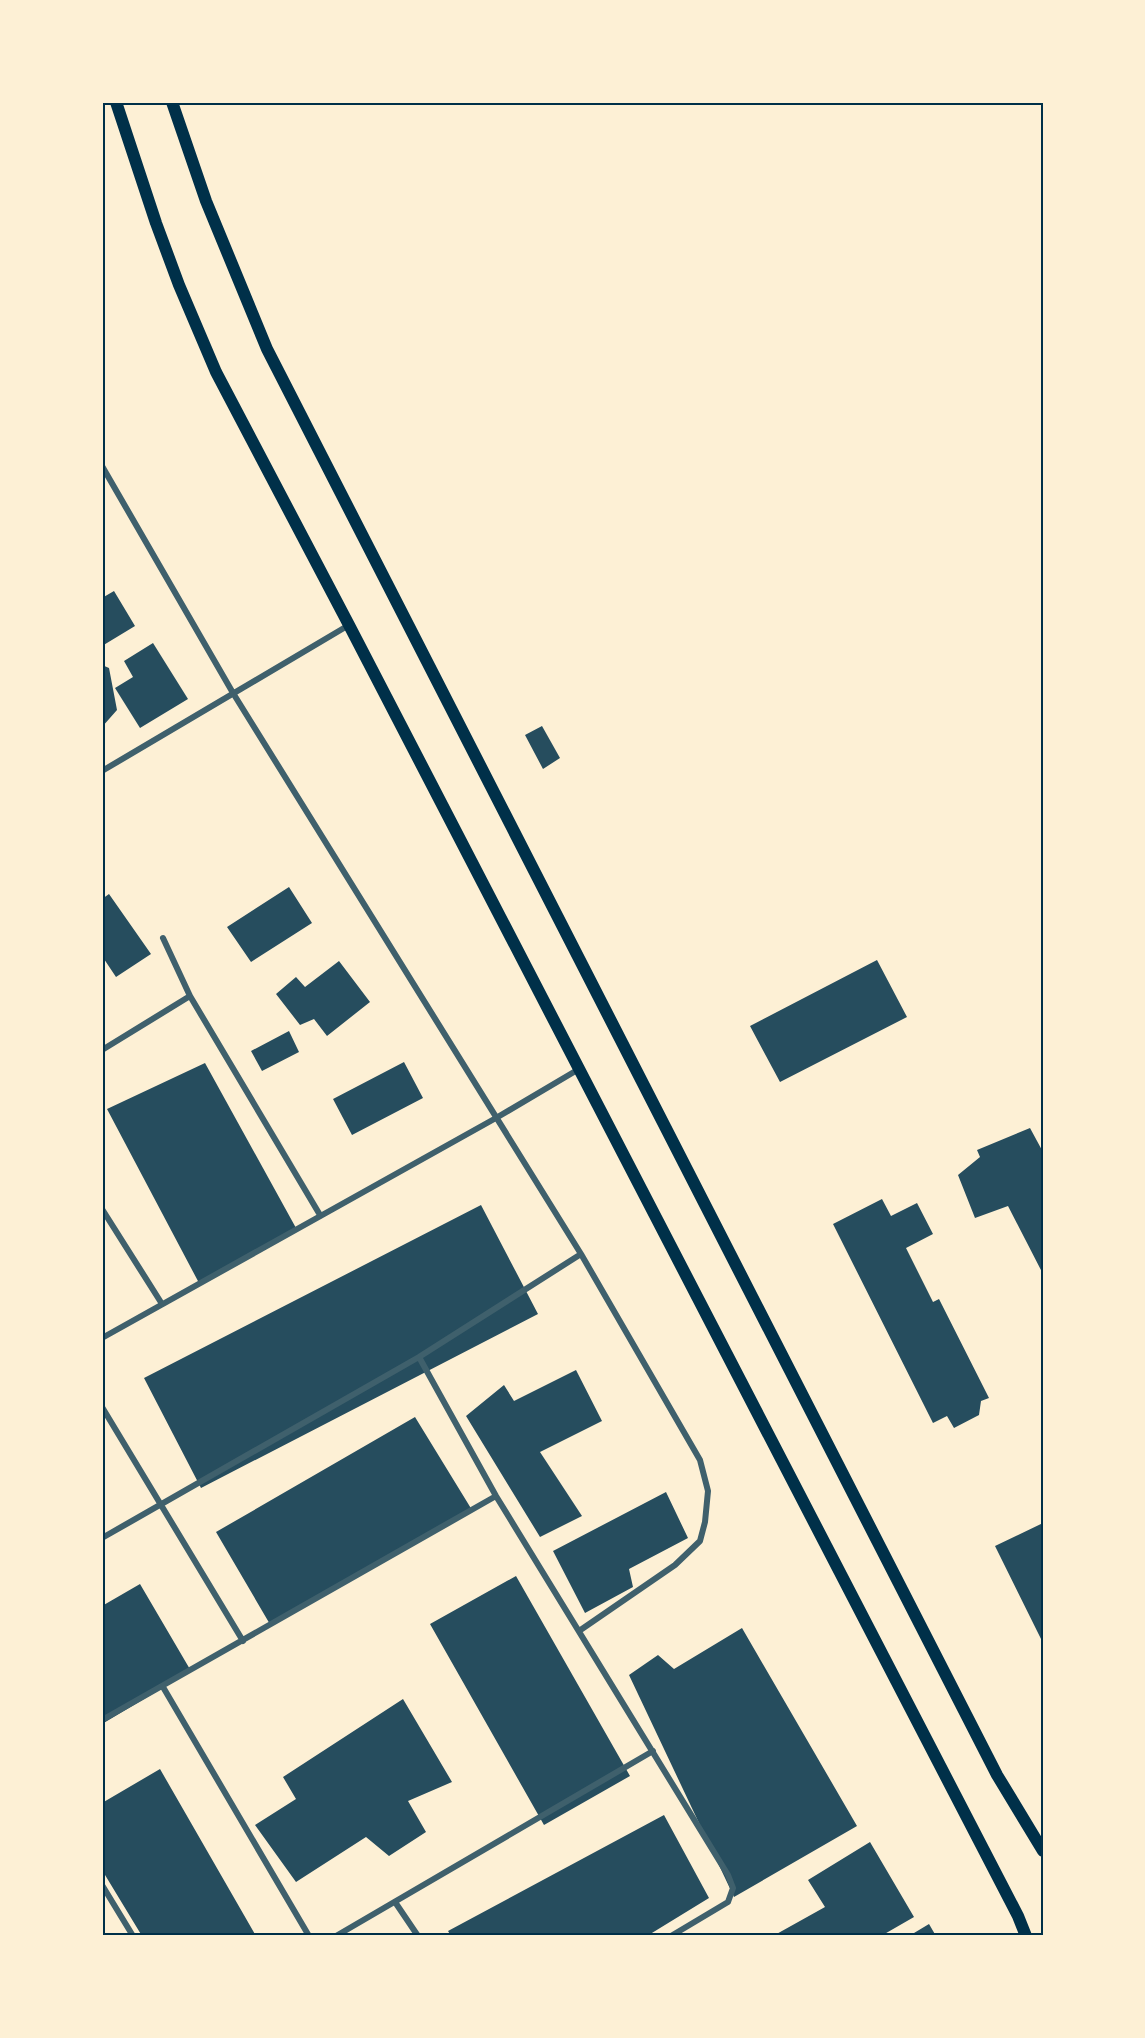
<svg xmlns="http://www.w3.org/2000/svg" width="1145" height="2038" viewBox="0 0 1145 2038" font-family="'Work Sans',sans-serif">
<rect width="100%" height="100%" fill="#fdf0d5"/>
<path fill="#264d5e" d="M114 591 135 626 102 646V598Z
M153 643 188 699 140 728 115 688 133 677 124 661Z
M102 665 109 668 117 710 102 727Z
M542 726 560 758 543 769 525 735Z
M289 887 312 923 251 962 227 927Z
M109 894 151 954 116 977 102 956V899Z
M877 960 907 1017 780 1082 750 1026Z
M339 961 370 1002 327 1036 314 1019 300 1025 276 994 296 977 305 987Z
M289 1031 299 1052 262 1071 251 1051Z
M404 1062 423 1098 352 1135 333 1099Z
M205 1063 296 1228 199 1283 107 1109Z
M1030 1128 1043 1152V1274L1008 1206 975 1218 958 1175 980 1157 977 1150Z
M882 1199 891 1216 917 1203 933 1234 906 1248 933 1302 939 1299 989 1398 981 1401 979 1415 954 1428 947 1416 933 1423 833 1224Z
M481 1205 538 1314 201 1488 144 1378Z
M576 1370 602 1421 540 1452 582 1516 540 1537 466 1416 504 1385 514 1401Z
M415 1417 472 1510 271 1626 216 1532Z
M666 1492 688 1538 629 1569 633 1587 585 1613 553 1551Z
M1043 1523V1643L995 1546Z
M516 1576 630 1776 544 1825 430 1624Z
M140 1584 191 1671 102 1724V1606Z
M742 1628 857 1826 734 1897 629 1675 658 1655 674 1669Z
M403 1699 452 1782 408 1801 426 1832 389 1856 366 1837 296 1882 255 1825 296 1799 283 1777Z
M160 1769 256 1936H142L102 1870V1803Z
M664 1815 709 1898 647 1936H451L448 1931Z
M870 1842 914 1917 881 1936H773L825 1907 808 1880Z
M929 1924 936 1936H909Z"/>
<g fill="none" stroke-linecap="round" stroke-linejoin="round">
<path stroke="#3f606c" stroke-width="6" d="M102 466 233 693 581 1254 700 1460 708 1491 705 1522 700 1541 675 1565 579 1631
M102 771 349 625
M163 938 190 996 320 1215
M102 1050 190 996
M102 1209 162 1304
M102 1338 496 1118 579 1069
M419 1357 496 1496 728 1875 733 1888 728 1902 671 1936
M102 1407 243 1641
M102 1538 419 1357 581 1254
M163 1687 309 1936
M102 1720 496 1496
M102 1885 133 1936
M395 1902 418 1936
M336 1936 653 1751"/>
<path stroke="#003049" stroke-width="12" d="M116 102 156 223 179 285 216 372 349 625 1018 1916 1026 1936
M172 102 206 201 267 349 997 1775 1043 1851"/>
</g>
<rect width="1145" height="2038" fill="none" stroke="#fdf0d5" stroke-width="207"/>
<rect x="104" y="104" width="938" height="1830" fill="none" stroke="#003049" stroke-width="2"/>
</svg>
